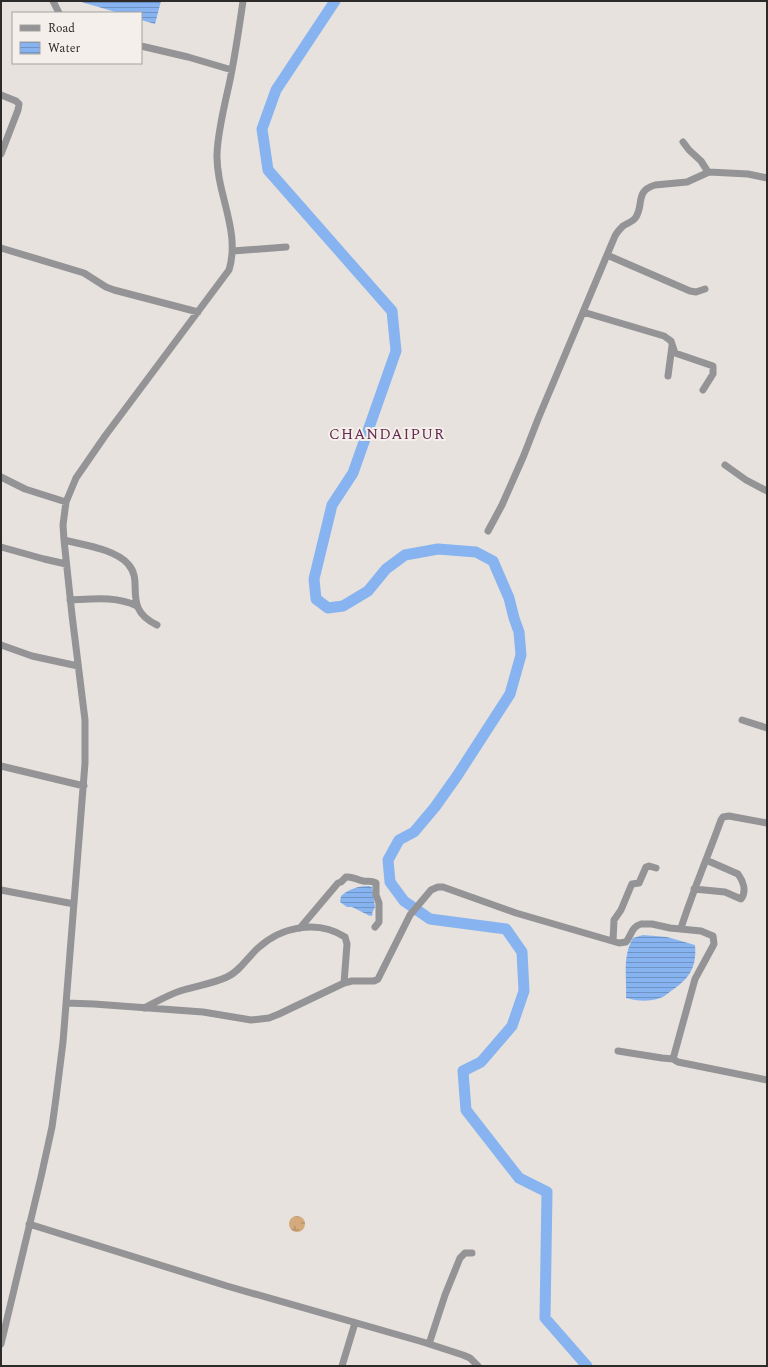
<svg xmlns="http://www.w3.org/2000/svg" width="768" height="1367" viewBox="0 0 768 1367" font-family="Spectral,serif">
<defs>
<pattern id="wetland-marsh" width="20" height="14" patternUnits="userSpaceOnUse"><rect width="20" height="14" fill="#d4a97c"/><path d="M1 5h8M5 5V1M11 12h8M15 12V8" fill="none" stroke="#ac8a66"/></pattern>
<pattern id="water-rules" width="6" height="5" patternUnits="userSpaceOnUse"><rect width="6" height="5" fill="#87b4f0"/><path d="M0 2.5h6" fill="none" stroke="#6f93c2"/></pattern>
</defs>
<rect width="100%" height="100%" fill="#e7e2dd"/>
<path fill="url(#wetland-marsh)" d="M289 1224a8 8 0 1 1 16 0a8 8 0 1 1-16 0Z"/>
<path fill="url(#water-rules)" d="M78 1H161L155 24 141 20V13H119Z
M369 886 372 887 375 907 372 913 373 915 370 916 352 907H347L340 902 341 896C349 889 358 886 369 886Z
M643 935 667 937 695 945C697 968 689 979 671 991 667 994 664 997 660 998 649 1002 637 1001 626 998 627 977 622 957 633 938Z"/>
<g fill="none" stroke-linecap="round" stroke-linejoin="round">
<path stroke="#87b4f0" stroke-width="11" d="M335 1 276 90 262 129 268 170 392 311 396 351 353 473 332 505 314 579 316 599 328 608 343 606 368 591 386 569 405 555 438 549 476 552 493 561 509 598 514 618 519 632 521 655 510 694 457 776 435 807 414 832 399 840 388 860 390 882 404 901 430 919 506 929 522 952 524 991 512 1026 481 1062 463 1071 466 1110 519 1178 547 1192 545 1318 587 1366"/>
<path stroke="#949396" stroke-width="7" d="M53 1 59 13
M141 46 188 57 232 70
M1 95 16 101 19 104 18 110 1 154
M683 142 689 150 701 161 708 172
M1 248 84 273 106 287 114 290 198 312
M233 251 286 247
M607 255 690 291 696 292 705 289
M583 312 664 336 671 341 675 353 713 366V374L703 390
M668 376 672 346
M725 465 746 480 767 491
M1 477 25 489 66 502
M488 531 502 505 524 455 538 419 615 236C617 232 620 229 623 226 627 223 633 222 636 217 644 204 635 191 655 185L687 182 709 172 748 174 767 178
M64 540C83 545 115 549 128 564 145 582 121 608 157 625
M1 547 44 559 66 564
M70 600C93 599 116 596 137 606
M1 645 32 656 78 666
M742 720 767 728
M1 766 84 786
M694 889 725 892 741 899C747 891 743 881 738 874L706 860
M1 890 74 904
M300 928 338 883 341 882 346 877C353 876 356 880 363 881 368 882 370 880 376 883V895L379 903V922L375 927
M681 928C693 891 708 856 721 820L723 817 729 816 767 823
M613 941 614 920 621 910 631 886 632 884 639 883 646 867 649 866 656 868
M66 1003 94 1004 203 1012 251 1020 269 1018 279 1014 344 983 352 981H374L378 979 410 915 431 890 438 887H443L516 913 619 943 626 942C632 935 631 927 641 924H652L670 928 701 931 713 936 714 944 695 979 673 1059 678 1062 767 1080
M144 1008C156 1002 168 995 180 991 195 986 212 984 227 977 240 971 247 958 258 948 281 927 317 919 345 937L347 944 344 983
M618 1051 662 1058 673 1059
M29 1224 227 1286 423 1342 463 1355 470 1358 478 1366
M1 1344 41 1177 52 1127 56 1098 63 1042 85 763V720L72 615 64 540 63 525 66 502 76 478 105 436 229 270C241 231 216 193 217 154 218 131 224 107 229 85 235 57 239 29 243 1
M429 1344 445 1295 460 1258 465 1253H472
M342 1366 355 1323"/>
</g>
<g text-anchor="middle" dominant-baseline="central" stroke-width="4" stroke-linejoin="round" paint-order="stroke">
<g font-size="15" letter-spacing="1" fill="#672a51" stroke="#f4efea">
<text x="387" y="434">CHANDAIPUR</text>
</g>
</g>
<rect width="768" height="1367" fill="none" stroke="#2d2b29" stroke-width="4"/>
<rect x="12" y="12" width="130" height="52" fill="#f4efea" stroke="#a4a19d"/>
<rect x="20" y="25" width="20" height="6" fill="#949396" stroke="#a4a19d"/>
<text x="48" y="32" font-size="12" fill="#2d2b29">Road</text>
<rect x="20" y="42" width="20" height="12" fill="url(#water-rules)" stroke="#a4a19d"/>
<text x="48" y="52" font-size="12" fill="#2d2b29">Water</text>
</svg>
